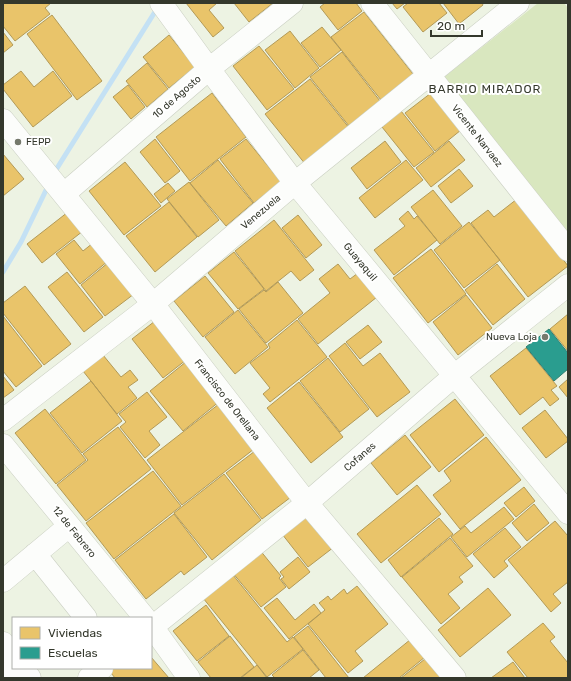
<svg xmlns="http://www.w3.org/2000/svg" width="571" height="681" viewBox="0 0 571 681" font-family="Rubik,sans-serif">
<rect width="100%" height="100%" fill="#edf3e3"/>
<path fill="#d9e7bf" d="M538 3H564L568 8V236L443 78Z"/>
<path fill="#e9c46a" stroke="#b39a57" d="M3 3H51L45 8 50 14 15 41 3 26Z
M186 3H217L209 10 224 28 213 37Z
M234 3H273L249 22Z
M325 3H356L362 11 338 30 320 7Z
M392 3H405L397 9Z
M408 3H439L447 13 423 32 403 7Z
M443 3H482L483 5 459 24Z
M364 12 413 74 381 100 331 37Z
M52 15 102 81 77 100 27 34Z
M322 27 341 50 320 67 301 43Z
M290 31 319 68 295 88 265 50Z
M3 32 13 45 3 53Z
M169 35 195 67 169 88 143 57Z
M259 46 294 89 267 110 233 66Z
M342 52 380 101 349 126 310 77Z
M147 63 168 89 147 107 126 81Z
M21 71 34 87 53 71 72 96 33 127 3 89V85Z
M310 79 350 129 306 165 265 114Z
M128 85 145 107 131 119 113 97Z
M212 93 246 137 190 181 156 137Z
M431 93 461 130 435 151 405 113Z
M401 111 434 152 414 167 382 127Z
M155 139 180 171 165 183 140 152Z
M246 139 281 182 254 203 220 159Z
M385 141 401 162 367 189 351 168Z
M449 141 465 160 431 187 416 168Z
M3 154 24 179 3 196Z
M218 160 253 203 226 226 190 183Z
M406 160 423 180 375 218 359 198Z
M125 162 161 206 124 235 89 191Z
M459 169 473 186 451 203 438 186Z
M189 182 219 220 198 237 167 199Z
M168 183 175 191 161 203 154 194Z
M433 190 462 226 440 244 411 207Z
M517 199 568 266 528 297 471 223 488 210 494 217Z
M169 202 197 237 155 272 126 236Z
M408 211 414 219 417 216 437 240 394 275 374 250 405 226 399 219Z
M68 212 83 231 42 263 27 244Z
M298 215 322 245 306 258 282 228Z
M274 220 314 270 300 281 291 271 266 291 235 251Z
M469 222 500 260 464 288 434 250Z
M74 240 83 251 93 243 108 261 80 284 56 254Z
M431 249 466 294 428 323 393 278Z
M234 252 264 289 238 309 208 273Z
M109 262 134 294 105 316 81 285Z
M338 264 350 279 358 273 377 297 318 344 298 319 330 293 319 279Z
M497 264 525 299 493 325 465 290Z
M67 272 103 317 84 332 48 287Z
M205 276 234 312 203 337 174 301Z
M278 282 303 313 266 343 239 309 264 290 266 292Z
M25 286 71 344 44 365 3 313V303Z
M466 295 492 328 458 355 433 322Z
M238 310 268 347 235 374 205 337Z
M568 314V351L550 329Z
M3 316 42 366 16 387 3 371Z
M297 320 327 357 270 402 263 394 270 388 250 363 270 348 268 344Z
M155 321 186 360 163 378 132 339Z
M368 325 382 342 360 359 346 342Z
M345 343 363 366 380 353 410 392 377 417 329 356Z
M526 348 557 386 551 390 559 399 550 406 543 397 520 415 490 376Z
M103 355 121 377 130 370 138 380 128 387 137 398 117 414 83 371Z
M328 358 369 409 340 432 300 381Z
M187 361 220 401 183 431 150 391Z
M3 376 14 390 3 398Z
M568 379V398L559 387Z
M91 381 122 421 82 453 50 413Z
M299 382 343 437 311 463 267 408Z
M147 392 167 417 149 431 160 445 145 458 120 427 126 422 119 414Z
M455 399 484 435 439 472 410 435Z
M219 404 254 449 182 505 147 460Z
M45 409 86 460 56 484 15 433Z
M545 410 568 439V441L546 458 522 428Z
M118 427 151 469 86 521 57 485 88 460 83 454Z
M405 435 431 467 397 495 371 463Z
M486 437 521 480 460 529 433 495 451 481 444 471Z
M259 448 295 494 262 519 226 473Z
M153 471 181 506 114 559 86 523Z
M224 474 261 520 212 560 174 513Z
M417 485 441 514 381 563 357 534Z
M524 487 535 501 516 517 504 503Z
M534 504 549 523 527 541 512 523Z
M504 507 514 519 467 557 451 537 465 526 471 533Z
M174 514 207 557 184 575 181 571 146 599 115 560Z
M308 514 334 547 308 567 282 534Z
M439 518 453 534 401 577 388 560Z
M555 521 568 536V582L553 594 561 603 551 612 508 560Z
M505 528 521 547 504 561 508 566 494 578 473 554Z
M450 538 473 566 459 577 463 582 448 594 460 608 441 624 402 577Z
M259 549 281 576 279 578 286 587 261 607 232 572Z
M298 557 310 572 289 589 281 579 284 577 280 572Z
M233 575 287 642 293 637 303 649 267 677 203 598Z
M357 586 388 624 355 651 363 661 348 673 308 624 325 610 319 603 328 596 331 600 344 589 347 594Z
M488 588 511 615 460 657 438 630Z
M277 598 295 620 314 604 321 613 289 639 264 608Z
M206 605 229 636 197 661 173 631Z
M543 623 555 637 550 641 568 663V678H528L507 652Z
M308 626 349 678H326L294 637Z
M416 635 430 653 399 678H363Z
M230 636 254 667 240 678H211L198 662Z
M303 650 319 670 309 678H275L272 675Z
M430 655 448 678H401Z
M151 657 169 678H115L108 669 110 668H151Z
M513 662 525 678H491Z
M257 665 267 678H241Z"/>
<path fill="#2a9d8f" stroke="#2d7f71" d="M549 329 568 353V369L554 381 526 347Z"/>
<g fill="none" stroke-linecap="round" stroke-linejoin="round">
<path stroke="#c4e1f4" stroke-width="5" d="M54 173 158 7
M3 272 21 242 49 184"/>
<defs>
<path id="minor" d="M161 3 209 69 295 183 568 513
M372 3 568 250
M3 120 153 304 307 503 455 678
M64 194 209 69 292 3
M3 420 153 304 295 183 518 3
M3 445 145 618
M35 554 86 618
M3 581 69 526
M151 625 189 678
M151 628 307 503 454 376 568 285
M3 643 13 656
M22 668 30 678
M3 678 15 668
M89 678 102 668"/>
</defs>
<use href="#minor" stroke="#cacfc2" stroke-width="23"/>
<use href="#minor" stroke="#fcfdfb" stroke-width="22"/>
</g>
<g fill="#75796c" stroke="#fff" stroke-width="1.5">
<circle cx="18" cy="142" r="4"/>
<circle cx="545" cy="337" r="4"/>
</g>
<g text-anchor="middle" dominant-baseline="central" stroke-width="4" stroke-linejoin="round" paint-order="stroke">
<g font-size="10" fill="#34382c" stroke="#fff">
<text transform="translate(177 97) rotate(-41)">10 de Agosto</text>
<text transform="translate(477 136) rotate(52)">Vicente Narvaez</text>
<text transform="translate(261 212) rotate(-40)">Venezuela</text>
<text transform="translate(360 262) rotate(50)">Guayaquil</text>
<text transform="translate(227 400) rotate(52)">Francisco de Orellana</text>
<text transform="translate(360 457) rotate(-41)">Cofanes</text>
<text transform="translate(74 532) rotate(51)">12 de Febrero</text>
</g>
<g font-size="10" fill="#34382c" stroke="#fff" text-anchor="start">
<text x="26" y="142">FEPP</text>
<text x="537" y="337" text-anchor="end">Nueva Loja</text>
</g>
<g font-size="12" letter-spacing="1" fill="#34382c" stroke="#fff">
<text x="485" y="89">BARRIO MIRADOR</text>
</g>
</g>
<rect width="571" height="681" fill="none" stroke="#34382c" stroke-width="8"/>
<rect x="12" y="617" width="140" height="52" fill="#ffffff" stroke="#aeafab"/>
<rect x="20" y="627" width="20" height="12" fill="#e9c46a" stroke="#aeafab"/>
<text x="48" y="637" font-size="12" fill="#34382c">Viviendas</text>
<rect x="20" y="647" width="20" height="12" fill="#2a9d8f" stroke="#aeafab"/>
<text x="48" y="657" font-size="12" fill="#34382c">Escuelas</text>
<path d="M431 30v6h51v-6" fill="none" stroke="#34382c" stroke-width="2"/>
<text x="437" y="30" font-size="12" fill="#34382c" stroke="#ffffff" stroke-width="3" paint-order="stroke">20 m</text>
</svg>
